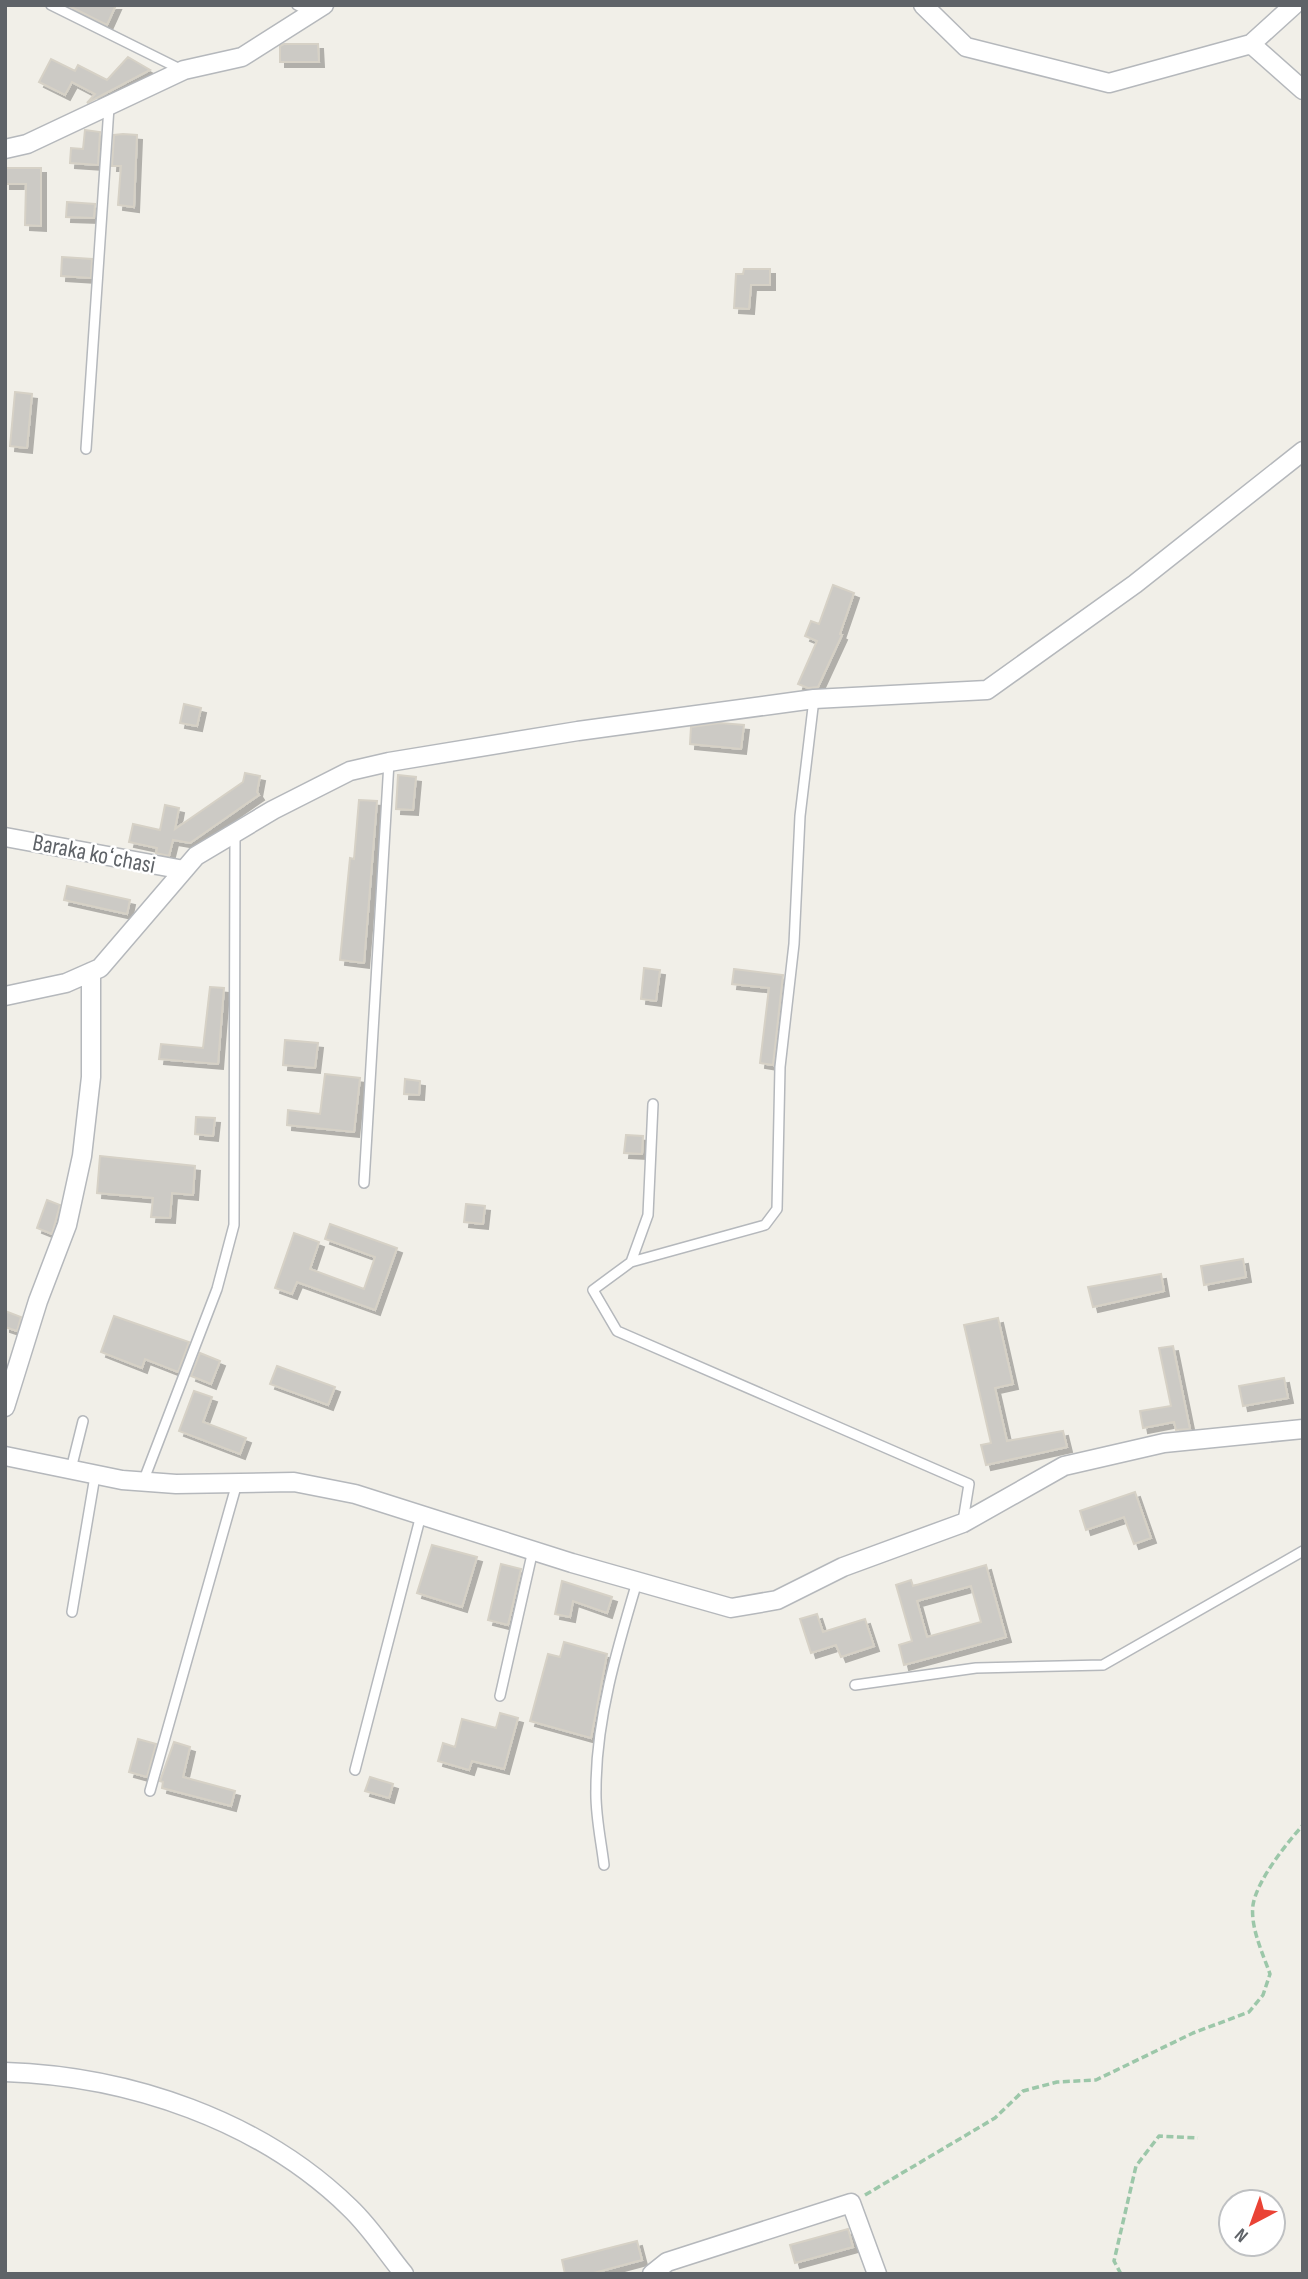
<svg xmlns="http://www.w3.org/2000/svg" width="1308" height="2279" viewBox="0 0 1308 2279" font-family="'Sofia Sans Condensed',sans-serif">
<defs>
<filter id="shadow"><feDropShadow dx="5" dy="5" stdDeviation="0" flood-color="#0004"/></filter>
</defs>
<rect width="100%" height="100%" fill="#f1efe8"/>
<path fill="#cccac5" stroke="#d6d1c6" stroke-width="2" fill-rule="evenodd" filter="url(#shadow)" d="M67 5H116L107 25Z
M284 44H318L319 62H280V46Z
M128 57 150 70 87 103 95 94 72 82 65 95 39 82 51 59 75 71 78 65 107 80Z
M85 130 100 132 98 165 70 163 71 148 83 149Z
M123 134 137 135 134 207 118 205 121 166H112L114 135Z
M5 168H41V226L25 225 26 184H5Z
M67 202 95 204 94 218 66 217Z
M62 257 92 259 91 278 61 276Z
M744 269H770V285H751L749 309 734 308 736 274H743Z
M15 392 32 394 27 448 10 446Z
M833 585 854 593 840 634 842 635 818 687 808 688 798 684 817 641 805 636 811 621 819 624Z
M184 704 201 708 197 726 180 723Z
M720 723 744 725 741 749 690 744 691 727Z
M245 773 260 776 257 792 259 795 190 843 173 840 169 856 156 853 157 848 129 842 133 824 160 830 165 805 179 808 175 829 243 782Z
M398 775 416 777 413 810 396 809Z
M359 800 377 801 364 963 340 960 350 858 354 859Z
M67 886 130 900 127 914 64 900Z
M644 968 660 970 656 1001 641 999Z
M734 969 783 975 773 1065 760 1063 769 988 732 984Z
M210 987 224 988 218 1064 159 1059 161 1044 203 1048Z
M285 1040 318 1043 315 1068 283 1065Z
M325 1074 360 1078 354 1132 287 1125 288 1110 320 1114Z
M405 1079 420 1081 419 1095 404 1094Z
M196 1117 215 1118 213 1136 195 1134Z
M626 1135 643 1136 642 1154 624 1153Z
M100 1156 195 1166 193 1195 172 1193 170 1218 151 1217 153 1198 97 1193Z
M47 1200 60 1205 52 1234 37 1228Z
M466 1204 485 1206 483 1224 464 1222Z
M330 1224 397 1248 375 1310 297 1282 292 1294 275 1288 294 1233 319 1242 310 1269 364 1289 375 1257 325 1239Z
M1243 1259 1246 1277 1204 1285 1201 1266Z
M1161 1274 1164 1291 1093 1307 1088 1287Z
M5 1311 21 1317 17 1331 5 1327Z
M114 1316 189 1342 178 1372 145 1359 142 1368 101 1352Z
M998 1318 1013 1384 995 1388 1007 1441 1063 1431 1067 1447 986 1465 981 1445 991 1443 964 1325Z
M1173 1346 1190 1429 1176 1430 1174 1422 1143 1428 1140 1411 1171 1406 1159 1348Z
M200 1353 220 1361 211 1384 191 1376Z
M277 1366 335 1387 328 1405 270 1384Z
M1284 1378 1288 1398 1243 1406 1239 1386Z
M194 1391 212 1397 203 1422 246 1438 240 1454 179 1431Z
M1135 1492 1151 1538 1134 1544 1124 1517 1086 1530 1080 1511Z
M432 1545 477 1557 462 1607 417 1593Z
M501 1564 521 1569 508 1625 488 1620Z
M986 1565 1006 1637 904 1665 899 1645 912 1641 896 1585 911 1580 913 1586ZM971 1586 981 1622 927 1637 917 1601Z
M562 1581 612 1597 607 1613 573 1601 570 1617 555 1614Z
M817 1614 823 1632 865 1619 874 1646 841 1657 836 1645 811 1653 800 1619Z
M564 1642 607 1654 591 1738 530 1721 548 1654 560 1657Z
M500 1713 518 1718 504 1769 472 1761 469 1770 438 1761 443 1743 455 1747 462 1719 496 1728Z
M138 1739 156 1744 147 1777 129 1772Z
M174 1742 190 1747 183 1777 235 1791 231 1806 162 1788 163 1782 160 1781Z
M370 1777 393 1784 389 1798 365 1791Z
M848 2229 853 2247 795 2263 790 2245Z
M637 2241 642 2260 590 2274H565L562 2260Z"/>
<g fill="none" stroke-linecap="round" stroke-linejoin="round">
<defs>
<path id="service" d="M51 5 182 70
M297 5 311 12
M86 449 109 107
M653 1104 648 1215 631 1262 593 1290 617 1331 969 1484 963 1521
M364 1183 389 762
M631 1262 765 1225 777 1209 780 1067 794 944 800 816 814 699
M71 1469 83 1421
M143 1482 217 1289 234 1225 235 833
M72 1612 95 1476
M855 1685 976 1668 1103 1665 1303 1551
M500 1696 533 1550
M355 1770 421 1515
M150 1791 237 1483
M604 1865C601 1840 595 1814 596 1789 596 1719 617 1649 637 1582"/>
<path id="minor" d="M923 5 966 47 1109 83 1251 44 1294 5
M1251 44 1303 90
M5 149 27 144 184 70 242 57 324 5
M5 837 184 870
M5 996 66 983 100 968 196 856 273 810 350 771 389 762 578 731 814 699 987 690 1135 584 1303 451
M5 1407 38 1301 67 1225 82 1156 91 1077V972
M5 1456 122 1480 176 1484 294 1482 355 1494 572 1563 731 1608 777 1600 843 1567 963 1523 1064 1466 1164 1443 1303 1429
M5 2072C129 2076 260 2120 350 2208 371 2228 386 2252 404 2274
M652 2274 667 2262 851 2203 877 2274"/>
</defs>
<use href="#service" stroke="#b5b8bc" stroke-width="12"/>
<use href="#minor" stroke="#b5b8bc" stroke-width="21"/>
<path stroke="#9cc7a9" stroke-width="3.5" stroke-dasharray="7 3.5" stroke-linecap="butt" d="M865 2195 995 2118 1023 2091 1057 2082 1096 2080 1193 2033 1249 2012 1263 1995 1270 1974C1263 1954 1250 1927 1253 1905 1257 1880 1287 1843 1303 1825
M1121 2274 1114 2261 1136 2166 1159 2136 1198 2138"/>
<use href="#service" stroke="#fff" stroke-width="9"/>
<use href="#minor" stroke="#fff" stroke-width="18"/>
</g>
<g text-anchor="middle" dominant-baseline="central" stroke-width="5" stroke-linejoin="round" paint-order="stroke">
<g font-size="24" fill="#5f6368" stroke="#fff">
<text transform="translate(94 854) rotate(11)">Baraka koʻchasi</text>
</g>
</g>
<rect width="1308" height="2279" fill="none" stroke="#5f6368" stroke-width="14"/>
<g transform="translate(1252 2223) rotate(221)"><circle r="33" fill="#ffffff" stroke="#bfc1c3" stroke-width="2"/>
<path d="M0-5L12 26L0 18L-12 26Z" fill="#ea4335"/>
<text y="-10" font-size="19" font-weight="bold" text-anchor="middle" fill="#5f6368">N</text>
</g>
</svg>
